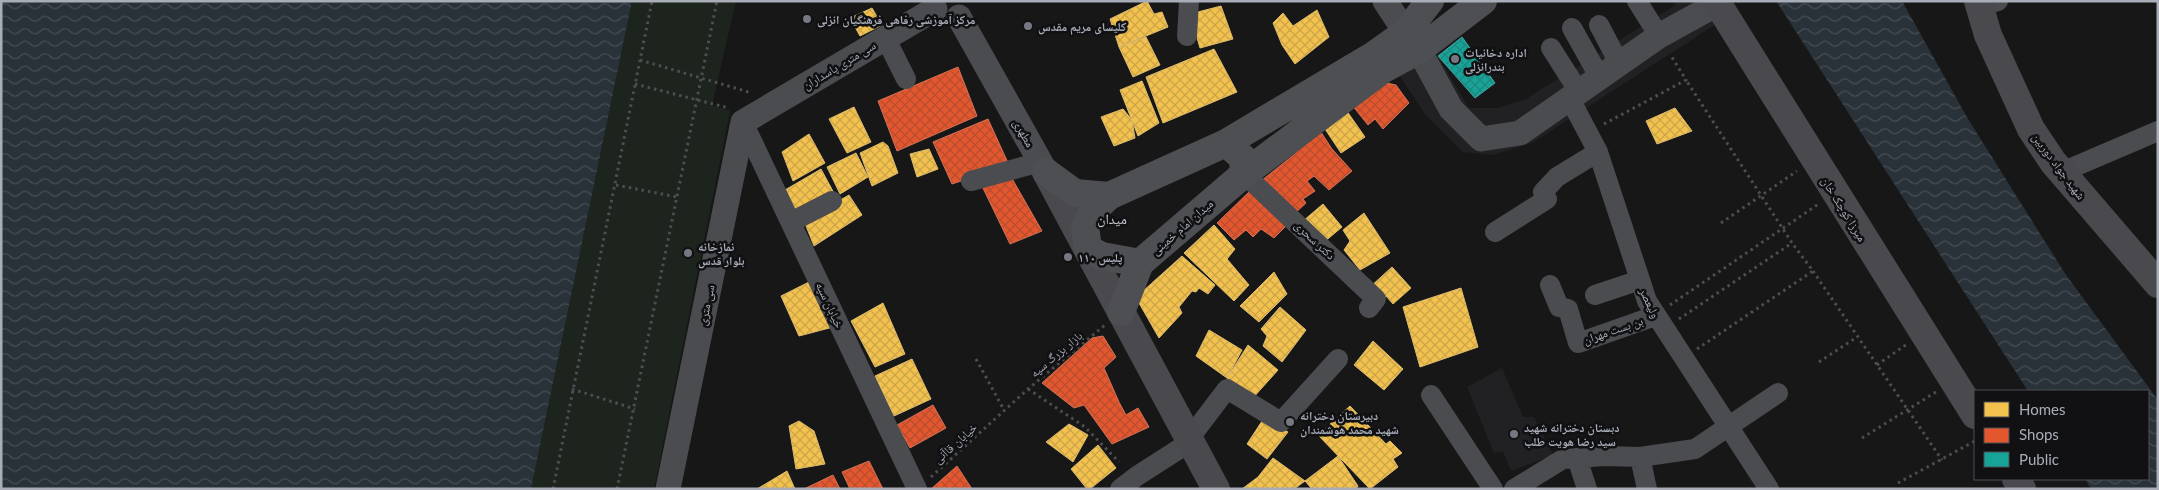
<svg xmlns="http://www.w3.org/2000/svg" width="2159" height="490" viewBox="0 0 2159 490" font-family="Lato,'Noto Naskh Arabic',sans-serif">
<defs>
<pattern id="water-waves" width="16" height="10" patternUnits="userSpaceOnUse" patternTransform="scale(1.25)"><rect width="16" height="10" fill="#2a3239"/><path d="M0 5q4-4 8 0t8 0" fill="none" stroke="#464d54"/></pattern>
<pattern id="homes-cross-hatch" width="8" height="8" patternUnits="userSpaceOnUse" patternTransform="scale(1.25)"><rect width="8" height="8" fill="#f2c14e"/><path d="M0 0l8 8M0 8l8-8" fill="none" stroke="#cca549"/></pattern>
<pattern id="shops-cross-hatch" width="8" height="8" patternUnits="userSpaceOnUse" patternTransform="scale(1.25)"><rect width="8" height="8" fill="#e4572e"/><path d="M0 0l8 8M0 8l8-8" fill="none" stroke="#b84e30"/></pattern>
<pattern id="public-cross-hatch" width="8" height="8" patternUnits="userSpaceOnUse" patternTransform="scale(1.25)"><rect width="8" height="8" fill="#17a398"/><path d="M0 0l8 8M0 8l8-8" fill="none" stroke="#1e8780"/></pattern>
</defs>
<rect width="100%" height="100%" fill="#171717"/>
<path fill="#212123" d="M1676 1H1713L1724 19 1532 143 1493 155 1463 152 1425 114 1395 69 1438 56 1469 108H1498L1526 99 1674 6Z
M1502 368 1523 417H1534L1553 455 1511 471 1503 451 1494 453 1467 387Z"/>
<path fill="#1d241e" d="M632 1H736L712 105 730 111 654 489H531Z"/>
<path fill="url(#water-waves)" d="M1 1H632L531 489H1Z
M1776 1H1902L1968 119 2066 275 2158 400V489H2091L2085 479H2148V391H2028Z"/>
<path fill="url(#homes-cross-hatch)" stroke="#dcbb6e" d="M1147 1 1154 14 1162 12 1168 27 1119 47 1110 19Z
M1221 6 1233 39 1200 48 1190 14Z
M872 8 882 25 860 36 850 18Z
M1317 10 1329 37 1295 64 1282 45 1273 23 1283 13 1293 26Z
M1146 37 1160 65 1133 77 1119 47Z
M1214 49 1237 92 1163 123 1146 77Z
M1142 81 1159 123 1138 136 1120 90Z
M854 107 871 142 847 153 829 119Z
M1344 107 1365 137 1341 153 1321 123Z
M1675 108 1692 131 1657 144 1646 121Z
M1123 109 1132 120 1135 138 1114 146 1101 117Z
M809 134 825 163 793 181 782 152Z
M883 142 888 146 898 173 872 186 860 153Z
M929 149 938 169 917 177 910 154Z
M856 153 868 177 840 194 827 167Z
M821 169 835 195 796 213 785 190Z
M849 195 862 215 814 246 804 221Z
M1323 204 1342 227 1323 243 1303 221Z
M1364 213 1390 253 1360 270 1344 250 1350 241 1343 230Z
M1214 225 1235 249 1227 259 1249 285 1234 301 1184 253Z
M1182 256 1215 285 1208 294 1199 288 1196 292 1192 291 1179 307 1182 313 1159 338 1139 303 1142 292Z
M1392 267 1411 288 1393 304 1386 296 1381 301 1369 288Z
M1274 272 1287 294 1259 322 1240 306Z
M813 280 837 326 799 336 781 296Z
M1461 288 1478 347 1420 367 1403 307Z
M883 303 905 354 875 367 851 321Z
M1280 307 1306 330 1282 362 1263 346 1267 336 1261 329Z
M1209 330 1242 350 1227 378 1196 356Z
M1373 341 1403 369 1384 390 1354 365Z
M1248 345 1278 370 1252 399 1227 378Z
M912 359 931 399 894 416 875 376Z
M1350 406 1386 444 1390 441 1402 453 1393 459 1398 467 1370 489 1318 435Z
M1264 418 1288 432 1267 459 1247 444Z
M799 421 814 431 825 464 796 469 789 426Z
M1069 424 1088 435 1073 462 1046 442Z
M1098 445 1116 468 1090 489H1087L1071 469Z
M1338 456 1358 486 1356 489H1312L1305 481Z
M1273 458 1305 481 1294 489H1242L1258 477Z
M787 471 795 489H757Z"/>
<path fill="url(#shops-cross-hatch)" stroke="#d27157" d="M958 67 977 116 897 151 878 101Z
M1373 80 1396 85 1409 103 1383 129 1375 119 1368 125 1348 100Z
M988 119 1009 165 952 184 933 142Z
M1319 129 1332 149 1352 171 1329 190 1314 176 1307 181 1315 191 1303 199 1306 203 1294 214 1261 181 1296 153 1298 147Z
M1010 175 1042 231 1010 244 981 184Z
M1252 189 1289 223 1274 238 1261 229 1253 237 1246 230 1234 240 1217 223Z
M1103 336 1116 357 1104 368 1119 402 1126 415 1138 408 1149 427 1112 444 1084 405 1074 408 1042 383 1092 338Z
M933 405 946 428 910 448 897 425Z
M869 461 883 489H850L842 472Z
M957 466 972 489H931Z
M833 475 840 489H804Z"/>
<path fill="url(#public-cross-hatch)" stroke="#42a6a2" d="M1462 37 1495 83 1475 98 1438 56Z"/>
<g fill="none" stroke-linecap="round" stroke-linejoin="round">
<path stroke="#4d4e52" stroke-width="3" stroke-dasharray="2.5 4" stroke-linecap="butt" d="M640 60 752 93
M635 84 729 108
M1604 124 1686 80 1670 54
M616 185 677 197
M1721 223 1797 171
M1813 271 1942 460
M1670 305 1820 203
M1679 319 1792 243 1686 80
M1697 349 1813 271 1792 243
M976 359 1004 410
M1819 362 1857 337
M1877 365 1907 344
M572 389 635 409
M1028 389 1085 427 1119 462
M1862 438 1936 392
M931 477 1028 389 1105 325
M1898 483 1975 441
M553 489 652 1
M617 489 717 1"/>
<path stroke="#4b4c50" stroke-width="20" d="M1637 1 1659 36
M1979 6 1998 1
M1599 25 1619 63
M1572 28 1600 78
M1187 36 1189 1
M885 37 906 79
M1551 48 1579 92
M1570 99 1598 152 1647 301 1769 489
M743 122 917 489
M2062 172 2158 131
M1244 174 1376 299 1369 308
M971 181 1040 162
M791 222 832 201
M1495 232 1547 199 1543 192 1557 177 1598 152
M1550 285 1559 307 1568 309 1578 343 1655 316
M1595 295 1640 280
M1431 395 1493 489
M1189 439 1227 389 1281 422 1338 359
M1640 457 1647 489
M1577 458 1587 489
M1120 489 1137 476 1190 442
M1514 489 1563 459 1604 456 1640 457 1695 449 1778 393"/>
<path stroke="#4b4c50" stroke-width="25" d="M1385 1 1416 48
M959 17 1046 172
M1419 50 1451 109 1481 139 1520 133 1659 36 1717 4
M668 489 743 122 935 9"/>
<path stroke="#4a4a4e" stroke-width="28" d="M1716 1 1975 415
M1978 1 1988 35 2031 129 2053 162 2158 284
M1046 172 1216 489
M2016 479 2022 489"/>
<path stroke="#4d4f52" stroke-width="28" d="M1226 143 1243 158 1244 174 1140 263 1102 256 1088 249 1085 226 1093 211 1109 196 1226 143 1374 55 1405 33 1430 1
M1046 172 1075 193 1109 196
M1244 174 1382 70 1419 50 1483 1
M1121 312 1140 263"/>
</g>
<g fill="#757880" stroke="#111113" stroke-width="2">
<circle cx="807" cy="19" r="5"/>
<circle cx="1028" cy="26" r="5"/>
<circle cx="1455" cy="59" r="5"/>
<circle cx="688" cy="253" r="5"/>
<circle cx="1068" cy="257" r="5"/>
<circle cx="1290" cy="422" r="5"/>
<circle cx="1514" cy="434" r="5"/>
</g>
<g text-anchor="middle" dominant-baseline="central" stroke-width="5" stroke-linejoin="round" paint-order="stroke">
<g font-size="12" font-weight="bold" fill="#a8adb8" stroke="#111113" text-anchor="start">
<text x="817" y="19">مرکز آموزشی رفاهی فرهنگیان انزلی</text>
<text x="1038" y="26">کلیسای مریم مقدس</text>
<text x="1465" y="52">اداره دخانیات<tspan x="1465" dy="14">بندرانزلی</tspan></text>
<text x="698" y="246">نمازخانه<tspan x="698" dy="14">بلوار قدس</tspan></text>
<text x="1078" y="257">پلیس ۱۱۰</text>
<text x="1300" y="415">دبیرستان دخترانه<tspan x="1300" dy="14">شهید محمد هوشمندان</tspan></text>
<text x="1524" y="427">دبستان دخترانه شهید<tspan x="1524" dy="14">سید رضا هویت طلب</tspan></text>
</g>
<g font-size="12" fill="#a8adb8" stroke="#111113">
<text transform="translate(839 65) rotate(-31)">سی متری پاسداران</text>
<text transform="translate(1024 133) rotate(61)">مطهری</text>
<text transform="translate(2059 166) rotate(53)">شهید جواد دوربین</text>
<text transform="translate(1844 209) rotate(58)">میرزا کوچک خان</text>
<text transform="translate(1182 227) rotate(-41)">میدان امام خمینی</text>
<text transform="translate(1315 240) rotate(43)">دکتر سحری</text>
<text transform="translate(1650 303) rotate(65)">ولیعصر</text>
<text transform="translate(706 305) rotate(-78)">سی متری</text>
<text transform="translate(830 305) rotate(65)">خیابان سپه</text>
<text transform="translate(1613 330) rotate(-19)">بن بست مهران</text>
<text transform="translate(1056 354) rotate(-40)">بازار بزرگ سپه</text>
<text transform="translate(955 443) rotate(-42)">خیابان قاآنی</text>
</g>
<g font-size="14" fill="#c9ccd4" stroke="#111113">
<text x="1112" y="218">میدان</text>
</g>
</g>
<rect width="2159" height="490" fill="none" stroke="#a8adb8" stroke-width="5"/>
<rect x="1974" y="390" width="175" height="90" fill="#111113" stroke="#4d4f55"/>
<rect x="1984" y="402" width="25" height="15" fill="#f2c14e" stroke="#4d4f55"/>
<text x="2019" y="415" font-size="15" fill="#a8adb8">Homes</text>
<rect x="1984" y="428" width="25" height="15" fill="#e4572e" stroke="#4d4f55"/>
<text x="2019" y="440" font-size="15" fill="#a8adb8">Shops</text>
<rect x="1984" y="452" width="25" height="15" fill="#17a398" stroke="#4d4f55"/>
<text x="2019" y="465" font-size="15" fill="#a8adb8">Public</text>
</svg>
